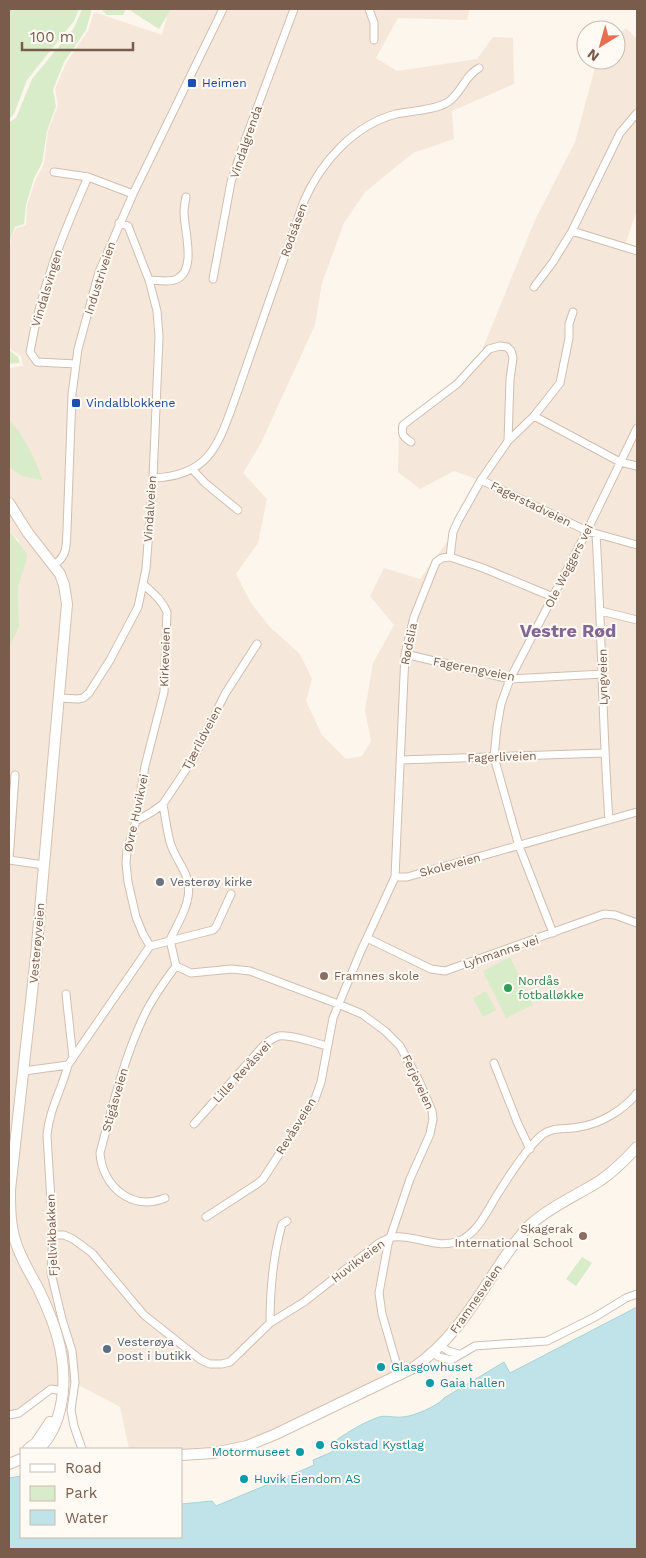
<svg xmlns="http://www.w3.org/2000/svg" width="646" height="1558" viewBox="0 0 646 1558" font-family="'Work Sans',sans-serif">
<rect width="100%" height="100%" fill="#fdf6ec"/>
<path fill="#f5e8da" d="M169 9H470L467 20 398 18 376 58 397 71 477 59 493 37 513 38 514 84 452 111 454 139 413 153 365 192 344 223 322 283 315 325 261 443 243 473 267 499 258 543 236 574 251 603 269 626 300 654 312 679 306 701 322 735 346 759 362 756 371 741 365 710 373 663 394 625 370 596 384 568 420 579 449 539 461 510 476 479 454 471 420 489 398 472 399 428 478 360 535 220 575 142 597 60H616V36L626 28 637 39V210L623 251 637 256V1138L621 1158 593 1179 540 1212 451 1328 431 1350 411 1366 244 1443 211 1450 181 1451V1449H129L120 1407 73 1382 45 1389 18 1409 9 1414V649L19 627 18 587 21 576 19 541 9 530V368L23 366 21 356 9 348V251L11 238 16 228 26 225 27 205 36 179 44 164 48 131 58 105 55 89 66 63 88 31 94 12 162 35Z"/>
<path fill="#d8ecc9" d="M9 9H79L74 21 27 80 14 114 9 119Z
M82 9H92L86 30 64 62 53 90 56 106 47 131 42 163 34 178 26 205 24 224 15 227 9 243V122L16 118 32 79 74 28Z
M101 9H126L123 15H107Z
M131 9H171L159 29 131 11Z
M9 350 18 357 20 363 9 364Z
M9 420C25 437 35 457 42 480L22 476 9 467Z
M9 530 27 554 26 562 18 587 19 627 9 649Z
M510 957 533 1005 506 1018 483 971Z
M486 991 496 1010 483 1017 473 998Z
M582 1257 592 1263 576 1286 566 1279Z"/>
<path fill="#bfe3e8" stroke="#a5d3da" d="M637 1307V1549H9V1478L21 1476V1537H181V1504L212 1501 216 1506 305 1469 314 1465 313 1460 332 1452 335 1441C348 1432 364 1422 379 1417 386 1415 395 1418 402 1417 412 1417 438 1406 444 1398L504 1362 510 1373Z"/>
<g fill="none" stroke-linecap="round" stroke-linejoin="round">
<defs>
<path id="minor" d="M369 9 374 23V40
M54 172 88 177 133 194
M572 231 637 251
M213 279 231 182 244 143 294 9
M149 280C157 280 169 283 177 279 197 269 184 230 184 212 184 207 185 202 186 197
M534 287 553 262 572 231 620 133 637 113
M76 364 37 362 30 352C41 288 62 236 88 177
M534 416 620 462 637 466
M411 442C403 437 401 434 403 425L457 384 489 349 500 346 507 347 511 351 513 358 510 379 508 441
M193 470 205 483 238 510
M153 478C209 476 218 446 235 399L304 201C321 162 354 125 396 114 411 111 436 110 448 102 462 93 464 76 479 68
M481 480 587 531 637 545
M596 534C602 630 602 725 609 820
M450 557 453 532 458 521 481 480 508 441 534 416 560 383 569 338V324L573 312
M54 565C68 555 66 546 67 530L72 394 78 349 99 272 133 194 223 9
M143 584C153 593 162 600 167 612L164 692 145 766 136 821 127 850 126 863 128 882 136 917 143 934 150 946
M601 611 637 620
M405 654 510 679 603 674
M59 698 78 699 83 698 89 693 110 660 138 607 146 569 153 478 159 337 157 311 149 280 128 226 119 223
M401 760 604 753
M163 804C165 817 167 830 170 842 176 863 192 873 188 897 186 912 176 926 170 940
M136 821 152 812 163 804 193 759 225 694 257 644
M9 860 15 775
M9 860 44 865
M395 877H407L637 812
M553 933 519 846 494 757 497 727 501 704 510 679 587 531 637 428
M367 938 431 969 445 971 604 914 615 915 637 923
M170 940 176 966 191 973 232 969 250 971 338 1004 362 1014 385 1031 400 1046 419 1081 432 1111 433 1119 430 1134 410 1179 388 1244 379 1293 382 1314 400 1376
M66 994 73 1058
M494 1063 518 1124 530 1149
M24 1071 68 1065
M194 1124 265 1044C269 1041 274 1037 279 1036 291 1034 315 1043 327 1046
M165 1198C132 1212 102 1186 100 1153 112 1108 123 1061 143 1018 151 1000 164 982 176 966
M206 1217 257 1184 263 1179 315 1099 321 1082 333 1018 360 953 395 877 405 654 414 617 436 562 442 558 450 557 483 568 553 597
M53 1235H64L73 1239 92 1253 144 1315 201 1360 210 1364H222L230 1362 270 1323 304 1302 379 1243C383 1241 388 1238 393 1237 416 1234 437 1251 461 1240 477 1232 485 1215 494 1200 505 1182 526 1148 542 1135 554 1126 565 1130 579 1127 600 1124 624 1110 637 1093
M270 1323C270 1290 273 1256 282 1224L287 1221
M441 1346 448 1351 459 1354
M433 1353 439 1357 451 1360 475 1346 547 1341 595 1317 626 1298 637 1294
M9 1415 19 1413 51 1389 63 1391
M82 1449 74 1426 71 1410 75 1382 72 1351 62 1319 51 1273 53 1235 47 1135C49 1110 62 1089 68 1065L150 946 213 930 216 927 231 894"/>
<path id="secondary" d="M9 503 28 533 60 574 64 585 67 604 36 956 10 1190C10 1207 10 1226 16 1243 21 1259 30 1273 38 1288 54 1321 66 1353 63 1391 61 1413 55 1433 39 1449
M28 1449 36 1443 50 1422
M181 1455 214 1453 247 1446 276 1434 413 1368C450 1343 472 1307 496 1270 506 1255 517 1238 530 1225 551 1206 578 1195 601 1180 614 1171 626 1159 637 1147
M9 1464 21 1459"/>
</defs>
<use href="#minor" stroke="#d1beb0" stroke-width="9"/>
<use href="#secondary" stroke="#d6c0b0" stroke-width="12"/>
<use href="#minor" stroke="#fff" stroke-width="7"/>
<use href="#secondary" stroke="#fff" stroke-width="10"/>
</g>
<g fill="#1a4fb4" stroke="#fffaf3" stroke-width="2">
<rect x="187" y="78" width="10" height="10" rx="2.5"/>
<rect x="71" y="398" width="10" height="10" rx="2.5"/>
</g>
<circle fill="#6b7280" stroke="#fffaf3" stroke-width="2" cx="160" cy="882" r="5"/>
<g fill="#8d6e63" stroke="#fffaf3" stroke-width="2">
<circle cx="324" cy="976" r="5"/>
<circle cx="583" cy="1236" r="5"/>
</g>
<circle fill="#2e9e5b" stroke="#fffaf3" stroke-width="2" cx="508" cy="988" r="5"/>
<circle fill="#5c6f8a" stroke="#fffaf3" stroke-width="2" cx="107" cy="1349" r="5"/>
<g fill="#0f9aa8" stroke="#fffaf3" stroke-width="2">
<circle cx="381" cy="1367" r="5"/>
<circle cx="430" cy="1383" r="5"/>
<circle cx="320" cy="1445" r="5"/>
<circle cx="300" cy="1452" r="5"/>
<circle cx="244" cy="1479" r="5"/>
</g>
<g text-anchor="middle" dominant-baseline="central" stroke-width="4" stroke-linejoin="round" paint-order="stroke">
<g font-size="12" fill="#164399" stroke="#fffaf3" text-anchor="start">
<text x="202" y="83">Heimen</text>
<text x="86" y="403">Vindalblokkene</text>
</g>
<g font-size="12" fill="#7a5c4d" stroke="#fffaf3">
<text transform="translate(246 142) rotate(-71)">Vindalgrenda</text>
<text transform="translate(294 230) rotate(-70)">Rødsåsen</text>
<text transform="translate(100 278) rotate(-72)">Industriveien</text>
<text transform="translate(47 288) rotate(-73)">Vindalsvingen</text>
<text transform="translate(531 504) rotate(26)">Fagerstadveien</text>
<text transform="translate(150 509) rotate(-86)">Vindalveien</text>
<text transform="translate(569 566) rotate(-63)">Ole Weggers vei</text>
<text transform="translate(409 644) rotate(-79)">Rødslia</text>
<text transform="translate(165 657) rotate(-88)">Kirkeveien</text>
<text transform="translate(474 669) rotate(11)">Fagerengveien</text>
<text transform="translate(603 677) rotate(-91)">Lyngveien</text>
<text transform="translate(202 738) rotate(-62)">Tjærildveien</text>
<text transform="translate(502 757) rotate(-2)">Fagerliveien</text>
<text transform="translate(136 813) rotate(-78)">Øvre Huvikvei</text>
<text transform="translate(450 865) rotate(-15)">Skoleveien</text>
<text transform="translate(37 943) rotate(-85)">Vesterøyveien</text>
<text transform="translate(501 952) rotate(-19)">Lyhmanns vei</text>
<text transform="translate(242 1072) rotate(-47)">Lille Revåsvei</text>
<text transform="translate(418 1082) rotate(65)">Ferjeveien</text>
<text transform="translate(115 1100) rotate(-74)">Stigåsveien</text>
<text transform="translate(296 1126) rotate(-58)">Revåsveien</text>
<text transform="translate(52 1235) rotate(-92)">Fjellvikbakken</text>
<text transform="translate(358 1261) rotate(-37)">Huvikveien</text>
<text transform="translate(476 1299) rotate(-55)">Framnesveien</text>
</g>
<g font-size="12" fill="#5b616d" stroke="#fffaf3" text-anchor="start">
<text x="170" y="882">Vesterøy kirke</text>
</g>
<g font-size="12" fill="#785e54" stroke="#fffaf3" text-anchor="start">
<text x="334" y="976">Framnes skole</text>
<text x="573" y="1229" text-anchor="end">Skagerak<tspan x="573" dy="14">International School</tspan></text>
</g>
<g font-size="12" fill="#27864d" stroke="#fffaf3" text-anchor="start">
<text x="518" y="981">Nordås<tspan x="518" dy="14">fotballøkke</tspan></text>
</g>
<g font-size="12" fill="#4e5e75" stroke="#fffaf3" text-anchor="start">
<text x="117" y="1342">Vesterøya<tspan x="117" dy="14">post i butikk</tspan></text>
</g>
<g font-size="12" fill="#0d838f" stroke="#fffaf3" text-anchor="start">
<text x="391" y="1367">Glasgowhuset</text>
<text x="440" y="1383">Gaia hallen</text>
<text x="330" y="1445">Gokstad Kystlag</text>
<text x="290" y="1452" text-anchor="end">Motormuseet</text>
<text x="254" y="1479">Huvik Eiendom AS</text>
</g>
<g font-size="18" font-weight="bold" fill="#846695" stroke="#fffaf3">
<text x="568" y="630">Vestre Rød</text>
</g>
</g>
<rect width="646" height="1558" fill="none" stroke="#7a5c4d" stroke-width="20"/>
<rect x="20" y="1448" width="162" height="90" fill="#fffaf3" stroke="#cabbb1"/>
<rect x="30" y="1464" width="25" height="8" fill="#ffffff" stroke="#cabbb1"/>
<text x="65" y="1473" font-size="15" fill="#7a5c4d">Road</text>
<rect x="30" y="1486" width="25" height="15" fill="#d8ecc9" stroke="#cabbb1"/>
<text x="65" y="1498" font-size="15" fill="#7a5c4d">Park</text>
<rect x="30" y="1510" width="25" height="15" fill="#bfe3e8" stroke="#cabbb1"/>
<text x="65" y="1523" font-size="15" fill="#7a5c4d">Water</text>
<g transform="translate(601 45) rotate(217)"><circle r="24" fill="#fffaf3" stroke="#cabbb1"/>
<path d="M0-4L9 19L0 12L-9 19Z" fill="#e76f51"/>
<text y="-8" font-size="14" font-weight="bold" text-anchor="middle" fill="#7a5c4d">N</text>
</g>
<path d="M22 42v8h111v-8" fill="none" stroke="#7a5c4d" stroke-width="2.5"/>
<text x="30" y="42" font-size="15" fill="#7a5c4d" stroke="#fffaf3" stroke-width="4" paint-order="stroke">100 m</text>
</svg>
